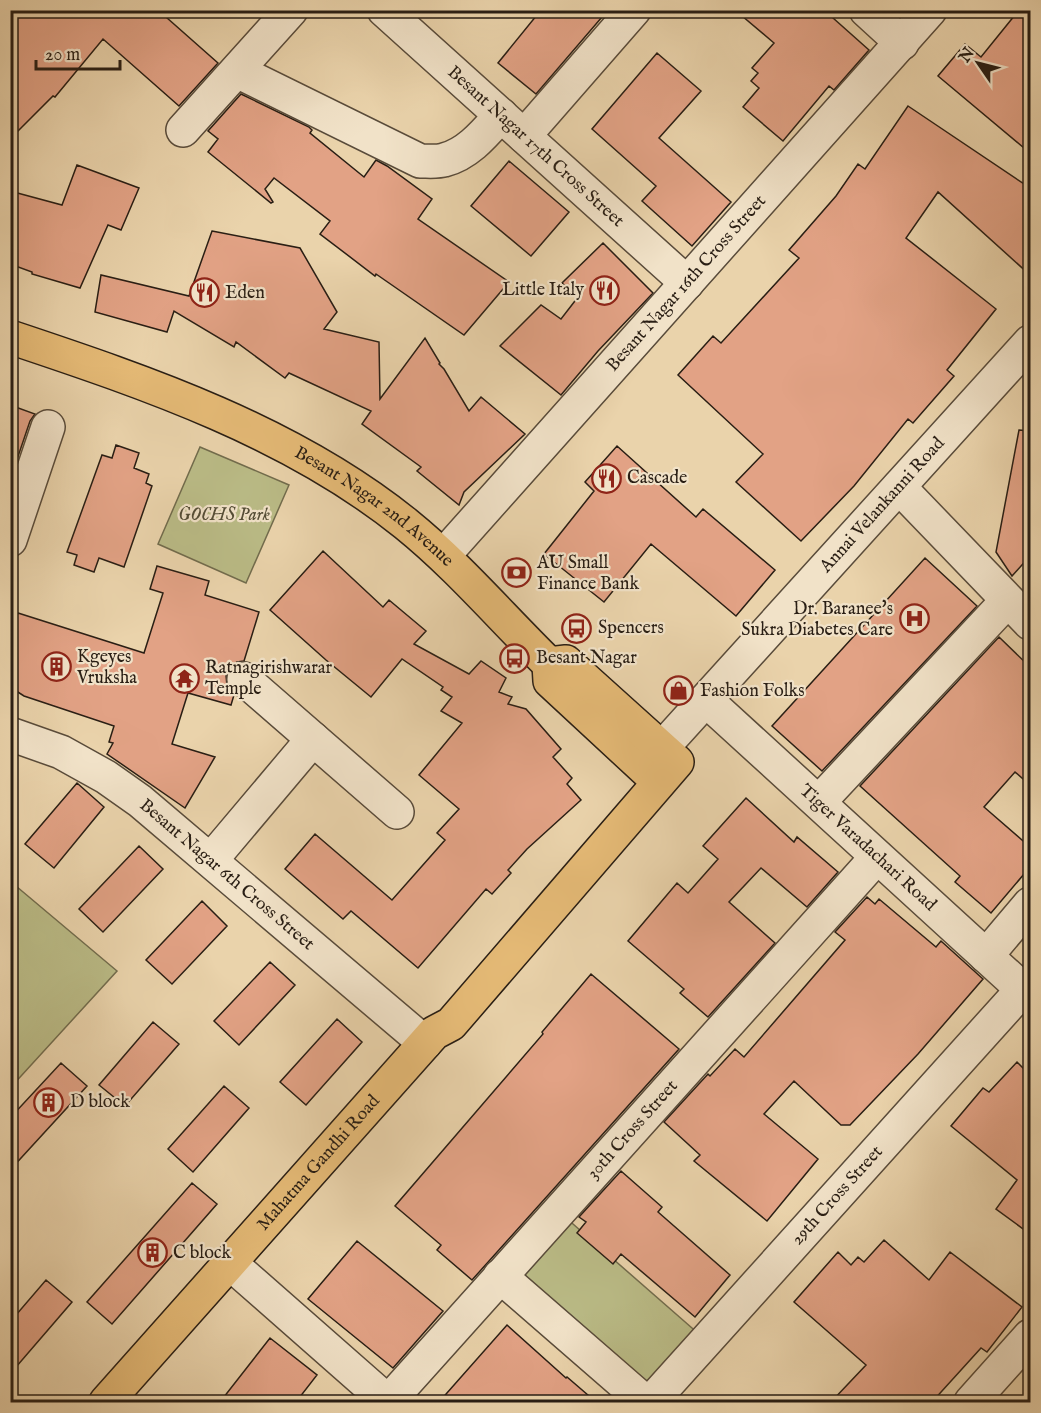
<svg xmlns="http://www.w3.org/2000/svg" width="1041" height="1413" viewBox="0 0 1041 1413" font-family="'IM FELL English',serif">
<rect width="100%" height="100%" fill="#ead3ab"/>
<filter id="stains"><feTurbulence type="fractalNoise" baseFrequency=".00333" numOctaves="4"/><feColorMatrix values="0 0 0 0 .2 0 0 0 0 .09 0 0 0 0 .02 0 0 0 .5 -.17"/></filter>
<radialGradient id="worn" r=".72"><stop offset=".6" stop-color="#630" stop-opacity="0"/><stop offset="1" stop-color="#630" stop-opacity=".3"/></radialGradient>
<path fill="#babb86" stroke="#726c4d" stroke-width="1.5" d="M200 447 289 485 246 583 158 544Z
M10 881 117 971 11 1087H10Z
M565 1217 700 1335 644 1397 509 1279Z"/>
<path fill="#e2a285" stroke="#291e14" stroke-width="1.5" d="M10 10H158L218 63 179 106 103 39 55 97 53 96 10 139Z
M541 10H608L536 94 498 63Z
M735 10H824L869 50 834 90 829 86 783 141 743 107 759 88 751 81 758 73 752 68 774 43Z
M1019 10H1030V153L938 76 965 44 981 57Z
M657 53 701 91 659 138 731 202 692 246 642 201 656 186 592 129Z
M241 94 309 127 312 130 310 133 364 177 376 160 387 166 432 199 418 219 509 282 464 335 376 274 375 276 320 234 330 221 274 178 265 189 273 202 271 203 208 152 218 139 208 131Z
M908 106 1030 188V275L938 192 906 238 996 309 947 370 954 376 913 423 908 419 854 486 801 541 736 482 763 454 678 375 713 336 721 343 799 258 789 250 836 196 858 164 865 169Z
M509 161 569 212 531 256 471 206Z
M77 165 139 188 121 230 108 225 80 288 32 274V272L10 264V191L62 205Z
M212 231 300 248 337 312 324 329 379 342 380 399 425 338 440 363 439 364 444 369 469 411 481 397 525 434 464 492 459 505 417 471 421 467 362 424 371 411 289 373 285 378 236 342 234 347 174 311 167 332 95 312 101 275 189 296Z
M603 243 653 293 598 351 561 395 500 346 541 305 561 319 578 297 562 283Z
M10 405 35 414 30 421 10 480Z
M1019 430 1030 431V556L1012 576 996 552Z
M116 445 139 453 134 468 149 474 146 483 152 486 124 567 99 558 94 572 74 565 77 555 67 552 102 455 112 458Z
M617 446 696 517 703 509 775 570 736 616 651 544 604 602 544 554 594 491 585 482Z
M323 551 383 607 389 600 426 631 414 644 469 674 481 661 506 678 499 692 512 697 508 704 526 709 561 749 553 757 572 778 567 784 581 800 527 849 508 870 511 873 492 894 486 889 418 968 351 911 343 919 285 869 315 834 392 900 445 840 437 833 459 809 419 775 462 723 441 711 452 697 441 690 443 687 402 659 371 697 326 660 270 610Z
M925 558 977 606 822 771 772 726Z
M157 566 209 581 205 595 259 612 244 661 237 662 230 666 226 675 227 686 234 695 231 705 188 693 172 744 215 757 185 808 107 754 113 743 109 742 114 726 24 696 10 687V636L18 613 144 653 163 593 150 589Z
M999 637 1030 667V785L1015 772 984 807 1030 847V867L991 913 955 882 960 876 860 786Z
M77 783 104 807 54 868 25 844Z
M746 798 794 842 797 837 838 872 807 907 761 868 729 902 775 943 708 1017 680 993 684 989 628 941 677 883 688 893 718 859 703 846Z
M139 846 163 869 103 932 79 909Z
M867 897 875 904 879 899 936 947 941 941 983 979 918 1054 850 1125H841L794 1081 764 1114 818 1159 767 1221 694 1161 700 1155 664 1122 708 1074 710 1076 735 1049 744 1057 845 940 835 932Z
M202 901 227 926 172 984 146 960Z
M270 962 295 985 239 1045 214 1021Z
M591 974 679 1049 472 1280 437 1250 441 1245 395 1206 543 1034 542 1032Z
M337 1019 362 1042 306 1105 280 1082Z
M153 1022 179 1044 125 1106 99 1085Z
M1017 1062 1030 1075V1234L996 1209 1017 1180 951 1126 983 1088 989 1092Z
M61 1063 87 1086 10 1170V1118Z
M224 1086 249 1108 193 1172 168 1149Z
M621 1171 662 1207 658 1212 730 1275 695 1317 621 1254 613 1264 577 1233 586 1222 579 1217Z
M192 1183 217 1204 112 1324 87 1302Z
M884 1240 929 1280 950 1252 1022 1307 987 1352 981 1348 932 1402H831L866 1365 794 1302 838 1252 851 1265 858 1257 864 1262Z
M357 1241 443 1311 393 1368 308 1299Z
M46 1280 72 1302 10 1374V1322Z
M507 1325 566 1378 567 1377 596 1402H439Z
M270 1338 317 1375 296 1402H220Z"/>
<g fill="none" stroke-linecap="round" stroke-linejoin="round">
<defs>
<g id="minor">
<path id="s1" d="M384 10 687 283"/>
<path d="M866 10 902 43"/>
<path d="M237 71 420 161C428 161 437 162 444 160 468 154 485 133 501 115"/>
<path d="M183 130 291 10"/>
<path d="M524 136 634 10"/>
<path d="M899 487 1030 623"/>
<path d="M10 540 48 427"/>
<path id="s2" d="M444 555 930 10"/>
<path d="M244 679 397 812"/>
<path id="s3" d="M706 700 1030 996"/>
<path id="s4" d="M10 734 61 752 106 777 140 801 425 1043"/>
<path id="s5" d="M662 748 1030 342"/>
<path d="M819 802 1007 601"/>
<path d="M211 860 313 739"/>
<path d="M986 956 1030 904"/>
<path d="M230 1263 388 1402"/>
<path d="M500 1276 645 1402"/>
<path id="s6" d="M388 1402 877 857"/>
<path id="s7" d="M651 1402 1023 989"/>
<path d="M971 1402 1030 1336"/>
</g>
<g id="major">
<path id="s8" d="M10 337C148 383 292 432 406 524 458 566 501 617 549 664"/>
<path d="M549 664 550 681 659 782"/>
<path id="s9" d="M106 1402 434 1033 451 1024 677 762 566 662 549 664"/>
</g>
</defs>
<use href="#minor" stroke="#594b3a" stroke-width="36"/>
<use href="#major" stroke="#291e14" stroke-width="36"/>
<use href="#minor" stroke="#f1e2c8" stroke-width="33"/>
<use href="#major" stroke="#e5ba76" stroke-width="33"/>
</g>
<defs>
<symbol id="restaurant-ring" viewBox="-11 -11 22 22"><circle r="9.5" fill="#f1e2c8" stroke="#8f2418" stroke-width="1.5"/><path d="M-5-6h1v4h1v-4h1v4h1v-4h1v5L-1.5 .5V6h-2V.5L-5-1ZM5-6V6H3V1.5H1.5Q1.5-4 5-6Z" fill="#8f2418"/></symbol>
<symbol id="bank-ring" viewBox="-11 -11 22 22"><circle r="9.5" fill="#f1e2c8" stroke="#8f2418" stroke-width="1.5"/><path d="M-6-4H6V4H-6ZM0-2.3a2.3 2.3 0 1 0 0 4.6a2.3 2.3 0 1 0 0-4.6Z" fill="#8f2418"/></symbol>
<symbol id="hospital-ring" viewBox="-11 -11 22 22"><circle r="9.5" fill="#f1e2c8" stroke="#8f2418" stroke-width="1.5"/><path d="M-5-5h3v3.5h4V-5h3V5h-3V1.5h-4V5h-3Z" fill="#8f2418"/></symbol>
<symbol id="bus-ring" viewBox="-11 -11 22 22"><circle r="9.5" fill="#f1e2c8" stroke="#8f2418" stroke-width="1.5"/><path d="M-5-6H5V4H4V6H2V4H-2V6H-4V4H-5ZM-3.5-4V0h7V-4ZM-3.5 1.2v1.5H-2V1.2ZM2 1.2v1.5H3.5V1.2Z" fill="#8f2418"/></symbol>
<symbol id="building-ring" viewBox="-11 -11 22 22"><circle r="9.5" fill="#f1e2c8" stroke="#8f2418" stroke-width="1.5"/><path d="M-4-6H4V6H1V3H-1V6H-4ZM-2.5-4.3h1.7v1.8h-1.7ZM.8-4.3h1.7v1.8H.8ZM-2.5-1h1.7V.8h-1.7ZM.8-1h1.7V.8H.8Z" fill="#8f2418"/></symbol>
<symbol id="temple-ring" viewBox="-11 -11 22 22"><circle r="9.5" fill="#f1e2c8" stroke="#8f2418" stroke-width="1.5"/><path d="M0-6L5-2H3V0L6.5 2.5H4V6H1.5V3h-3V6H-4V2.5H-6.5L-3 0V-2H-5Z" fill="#8f2418"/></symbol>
<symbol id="shop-ring" viewBox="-11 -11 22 22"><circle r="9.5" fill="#f1e2c8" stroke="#8f2418" stroke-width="1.5"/><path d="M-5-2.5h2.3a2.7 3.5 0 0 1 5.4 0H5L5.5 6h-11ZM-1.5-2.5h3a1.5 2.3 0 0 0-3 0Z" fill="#8f2418"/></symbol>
</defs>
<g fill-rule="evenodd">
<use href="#restaurant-ring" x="588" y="274" width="33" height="33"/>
<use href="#restaurant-ring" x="188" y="276" width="33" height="33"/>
<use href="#restaurant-ring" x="590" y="462" width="33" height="33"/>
<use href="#bank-ring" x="500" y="556" width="33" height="33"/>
<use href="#hospital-ring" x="898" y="602" width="33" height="33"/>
<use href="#bus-ring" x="560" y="612" width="33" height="33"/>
<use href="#bus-ring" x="498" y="642" width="33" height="33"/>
<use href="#building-ring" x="40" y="650" width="33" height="33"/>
<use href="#temple-ring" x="168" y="662" width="33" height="33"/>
<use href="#shop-ring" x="662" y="674" width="33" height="33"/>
<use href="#building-ring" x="32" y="1086" width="33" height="33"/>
<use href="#building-ring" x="136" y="1236" width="33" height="33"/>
</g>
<g text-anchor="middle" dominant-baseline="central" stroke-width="4.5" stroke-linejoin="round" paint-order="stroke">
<g font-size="18" fill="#291e14" stroke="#f1e2c8">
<text stroke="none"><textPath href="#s1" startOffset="204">Besant Nagar 17th Cross Street</textPath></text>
<text stroke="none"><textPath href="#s2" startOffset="364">Besant Nagar 16th Cross Street</textPath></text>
<text stroke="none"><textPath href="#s5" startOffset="328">Annai Velankanni Road</textPath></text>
<text stroke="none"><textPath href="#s8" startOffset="404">Besant Nagar 2nd Avenue</textPath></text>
<text stroke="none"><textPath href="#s3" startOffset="219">Tiger Varadachari Road</textPath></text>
<text stroke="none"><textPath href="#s4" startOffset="261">Besant Nagar 6th Cross Street</textPath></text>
<text stroke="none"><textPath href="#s6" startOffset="366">30th Cross Street</textPath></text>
<text stroke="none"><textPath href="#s9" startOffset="320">Mahatma Gandhi Road</textPath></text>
<text stroke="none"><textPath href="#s7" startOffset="278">29th Cross Street</textPath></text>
</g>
<g font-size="18" fill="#291e14" stroke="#f1e2c8" text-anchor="start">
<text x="584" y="290" text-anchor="end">Little Italy</text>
<text x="225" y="293">Eden</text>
<text x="627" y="478">Cascade</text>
<text x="537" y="563">AU Small<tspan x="537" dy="21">Finance Bank</tspan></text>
<text x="893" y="609" text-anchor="end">Dr. Baranee's<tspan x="893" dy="21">Sukra Diabetes Care</tspan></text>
<text x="598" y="628">Spencers</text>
<text x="77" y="657">Kgeyes<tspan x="77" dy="21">Vruksha</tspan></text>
<text x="536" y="658">Besant Nagar</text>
<text x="205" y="668">Ratnagirishwarar<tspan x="205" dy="21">Temple</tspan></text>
<text x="700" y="691">Fashion Folks</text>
<text x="70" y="1102">D block</text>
<text x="173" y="1253">C block</text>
</g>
<g font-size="18" font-style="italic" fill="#544d36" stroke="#f1e2c8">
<text x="224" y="515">GOCHS Park</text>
</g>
</g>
<rect width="1041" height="1413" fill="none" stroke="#ead3ab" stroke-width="36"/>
<rect x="12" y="12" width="1017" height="1389" fill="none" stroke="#291e14" stroke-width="3"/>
<rect x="18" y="18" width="1005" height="1377" fill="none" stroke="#291e14" stroke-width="1.5"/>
<g transform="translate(978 63) rotate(305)" stroke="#f1e2c8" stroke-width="4.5" paint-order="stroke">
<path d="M0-4.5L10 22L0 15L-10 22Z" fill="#291e14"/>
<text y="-9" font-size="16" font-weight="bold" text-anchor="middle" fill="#291e14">N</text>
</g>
<path d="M36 60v9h84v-9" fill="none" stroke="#291e14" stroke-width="3"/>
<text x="45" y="60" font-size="18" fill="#291e14" stroke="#f1e2c8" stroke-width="4.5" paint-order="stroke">20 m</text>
<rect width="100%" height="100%" filter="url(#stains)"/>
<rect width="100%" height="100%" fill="url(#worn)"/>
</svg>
